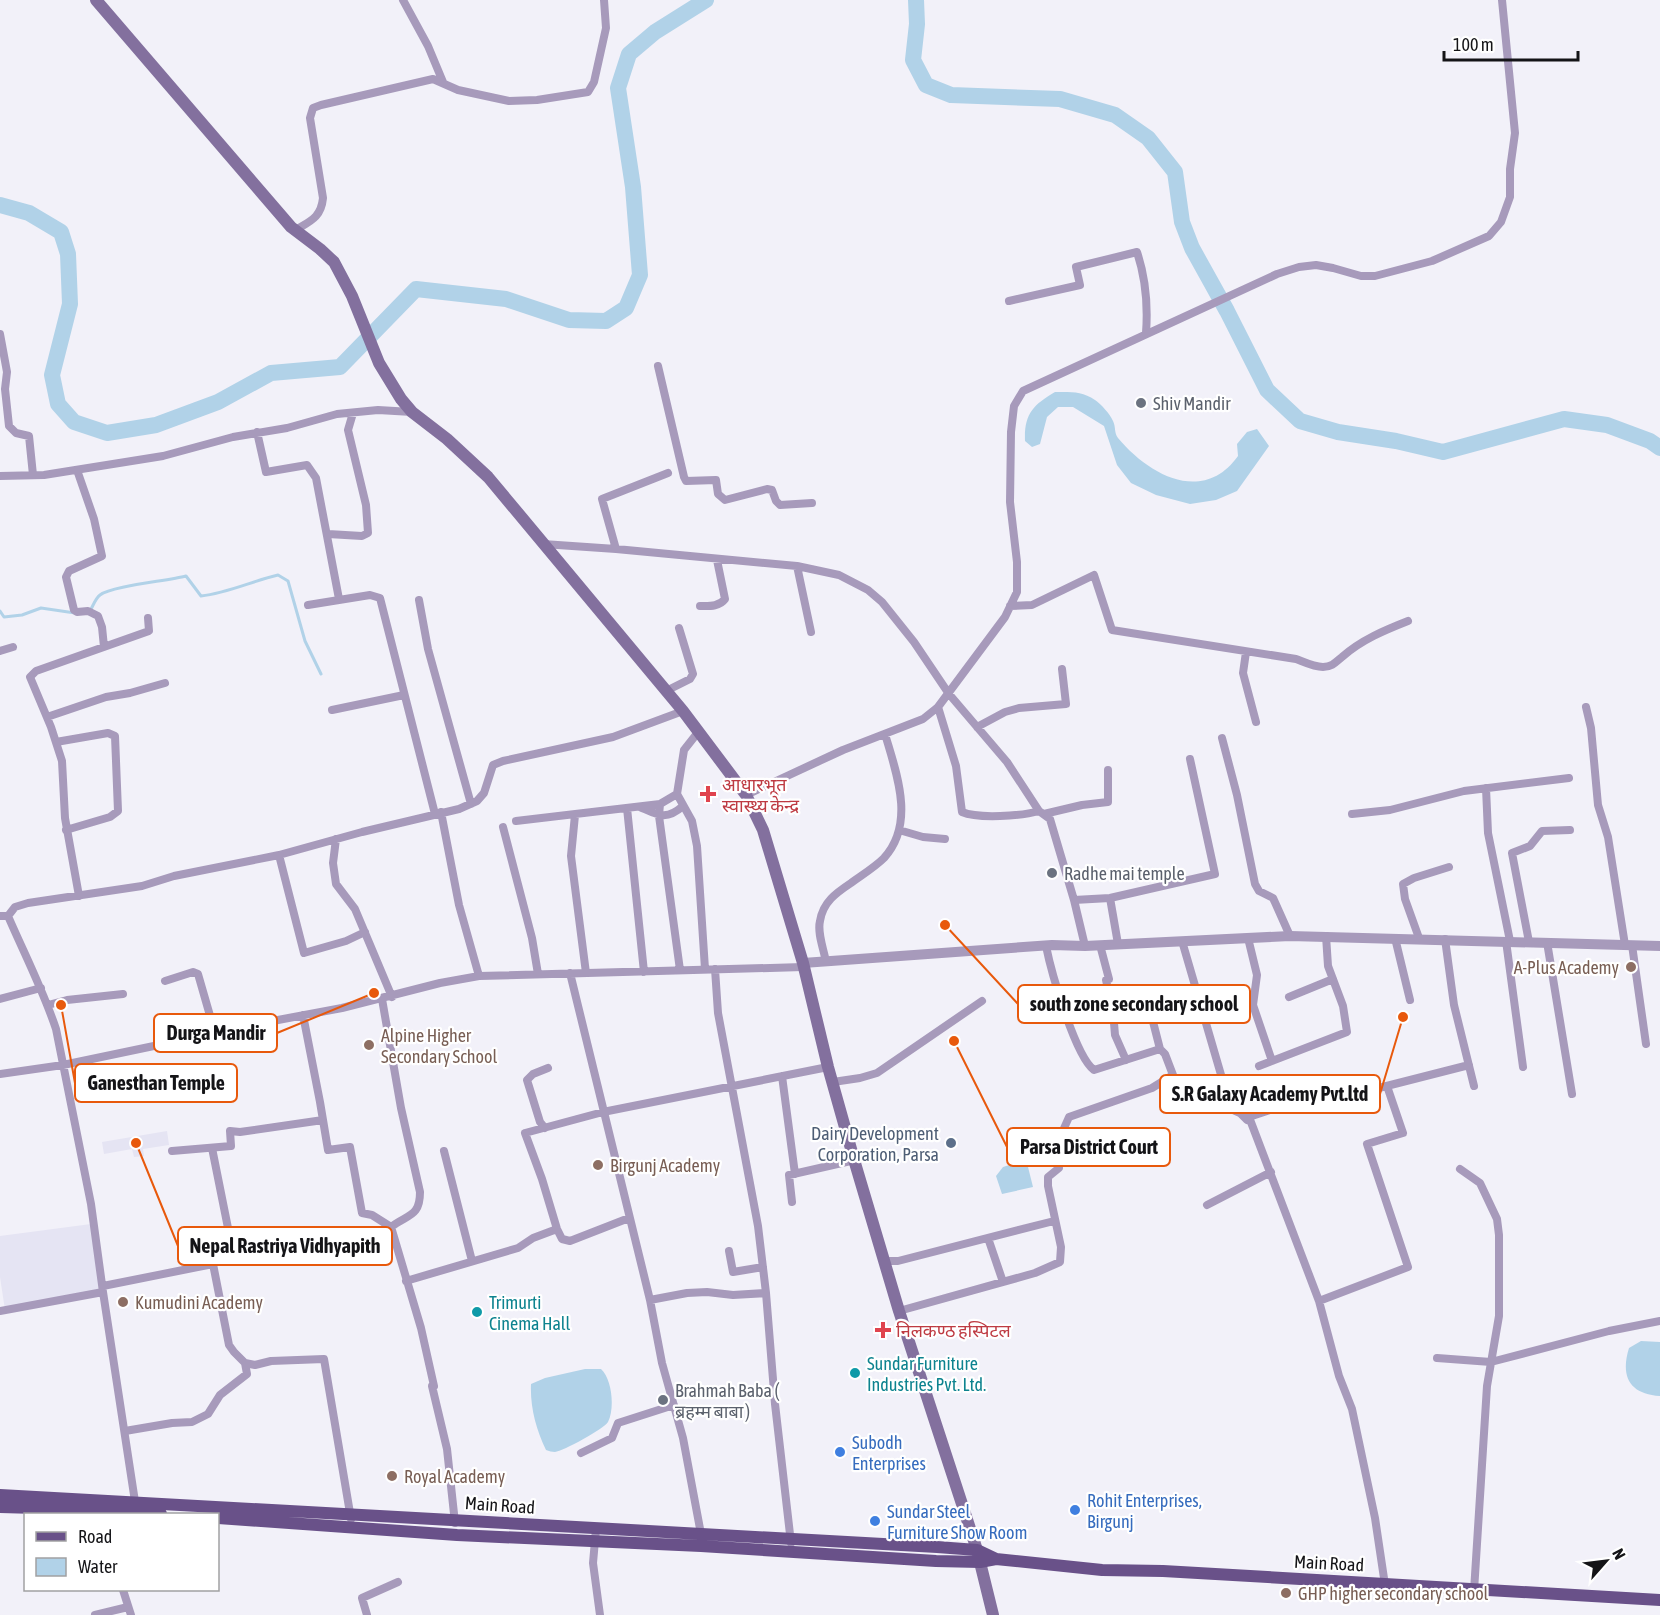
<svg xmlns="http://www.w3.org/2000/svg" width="1660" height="1615" viewBox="0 0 1660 1615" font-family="'Asap Condensed','Noto Sans Devanagari',sans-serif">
<rect width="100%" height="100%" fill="#f2f1f9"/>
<path fill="#e5e4f3" d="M167 1131 169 1145 143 1149 144 1156 134 1157 132 1149 104 1154 102 1142Z
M91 1224 100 1294 5 1310 0 1277V1236Z"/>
<path fill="#b1d2e8" d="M1055 392C1071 392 1082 391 1095 400 1101 404 1110 414 1113 421 1116 427 1114 433 1118 438 1149 475 1203 505 1238 456L1237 444 1247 432 1257 429 1269 446 1237 491 1216 500 1190 504 1156 495 1131 483 1117 465 1104 426 1073 407H1058L1047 417 1040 444 1032 447 1025 441C1024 414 1033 405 1055 392Z
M1022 1161 1027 1163 1033 1187 1002 1194 996 1176 1003 1167Z
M1641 1341 1660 1342V1396C1630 1394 1620 1377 1629 1348Z
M585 1369H601C612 1379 615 1408 608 1422 604 1429 563 1451 555 1452 552 1452 549 1451 546 1450 536 1429 530 1407 531 1384L545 1378Z"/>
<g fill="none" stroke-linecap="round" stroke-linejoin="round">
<path stroke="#b1d2e8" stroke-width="3" d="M0 611 4 617 22 615 41 608 75 613
M90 611C93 606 95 599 100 595 112 586 167 581 186 576L201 596C228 593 252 581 278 575L288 581 305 641 321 674"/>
<path stroke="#b1d2e8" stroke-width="16" d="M916 0 917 24 913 60 926 85 951 95 1060 99 1115 115 1148 138 1175 172 1182 222 1192 248 1227 311 1267 390 1300 421 1338 432 1396 441 1443 452 1564 419 1607 425 1650 441 1660 448
M0 205 29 213 61 232 68 254 70 304 52 375 58 404 74 422 107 433 156 425 218 402 271 373 340 367 416 289 506 299 569 320 606 321 626 308 640 275 633 187 618 88 629 54 655 32 706 0"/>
<path stroke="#a79abb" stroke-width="8" d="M403 0 428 46 443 82
M294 231C310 221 321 218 323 198L310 118 313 108 321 105 433 79 458 90 509 101 537 100 588 92 594 82 606 28 604 0
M1009 301 1080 285 1076 267 1137 252C1146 279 1148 306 1146 333
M0 334 7 372 5 389 9 426 16 433 29 436 33 475
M658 366 684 477 686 481 716 480 718 494 725 500 767 489 772 490 776 501 780 505 812 503
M257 432 266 472 307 465 316 478 339 599
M77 470 94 519 102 556 69 571 66 577 74 610 77 612 88 611 98 616 102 627 104 647
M0 476 44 475 163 456 233 437 287 428 337 414 378 410 412 412
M328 534 362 536 368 533 366 505 348 430 353 413
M543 544 616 549 797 566 839 575 868 590 882 602 914 642 949 694 1007 762 1039 811 1050 819 1074 900 1085 946
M616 549 602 499 668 473
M797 566 811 632
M419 600 428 649 471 804
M308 605 370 595 380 598 435 814
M700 606C709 606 719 607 725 599L717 560
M1010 606 1032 605 1094 575 1112 630 1296 659C1304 662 1314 667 1323 667 1332 667 1336 662 1342 657 1361 640 1385 630 1408 621
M0 651 13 647
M1246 652 1243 673 1256 722
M666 691 690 679 693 674 679 628
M938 707 956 766 962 812C978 819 1022 816 1039 811
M1586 707 1591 728 1598 805 1608 837 1625 945
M332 710 404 695
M47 717 106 697 130 693 165 683
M977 727 1005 712 1019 708 1066 704 1062 669
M699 731 684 750 677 794 692 821 697 846 705 969
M1222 738 1237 795 1255 884 1259 891 1273 898 1290 936
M56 742 108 733 115 736 118 811 110 817 66 830
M1486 788 1488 833 1510 941
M746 795 843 750 923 719 938 707 1005 617 1017 592V562L1010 502 1011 432 1014 406 1023 391 1277 274 1299 267 1316 265 1333 268 1361 276H1375L1432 261 1489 236 1501 222 1510 197V169L1515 133 1502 0
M660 804 659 816 680 970
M640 807C658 815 666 821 683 806
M627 808 644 972
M441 812 459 905 479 976
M1044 814 1082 805 1108 802V770
M1352 814 1390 810 1464 791 1569 778
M575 815 571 856 586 973
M516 821 660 804 677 794
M503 827 532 938 538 974
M899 830 923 837 945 839
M336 839 333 863 336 884 355 909 392 997
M279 855 304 953 346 941 365 932
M79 896 65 818 62 761 51 727 30 677 36 671 149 631 148 618
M1110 898 1118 944
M1074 900 1110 898 1215 874 1190 759
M0 916H8L15 907 28 903 142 886 174 876 279 855 362 832 459 809 477 801 484 793 493 765 503 761 613 737 683 711
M8 916C24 953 43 990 56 1029L91 1204 103 1292 136 1508
M1248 938 1257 975 1253 1005 1272 1061
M1395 938 1410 1000
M1419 938 1405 899 1403 884 1414 878 1449 867
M1445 939 1454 1005 1474 1086
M1182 941 1231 1109 1240 1113 1247 1120 1249 1117 1319 1301 1339 1376 1352 1409 1375 1518 1385 1585
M1506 941 1523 1067
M1529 942 1512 853 1530 846 1542 831 1570 830
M1547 942 1572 1094
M1100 945 1109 979 1106 980 1111 1003V1013L1114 1023 1115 1035 1126 1060
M1632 945 1646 1044
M1046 946C1051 971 1075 1056 1094 1070L1160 1049 1150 1010 1156 1003 1197 996
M826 962C824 950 817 933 820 921 823 902 836 893 851 883 862 875 875 867 884 858 916 823 896 772 885 734
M715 969 718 1013 758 1226 766 1293 775 1404 791 1543
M570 973 650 1300 662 1363 683 1438 701 1534
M165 981 193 972 198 974 215 1033
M1289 997 1333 979
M0 999 41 988
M382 999 401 1108 420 1192C420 1217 408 1214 391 1227
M48 1005 67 1000 123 994
M303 1015 320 1102 328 1150 350 1147 362 1213 372 1215 391 1227 421 1328 434 1386H432L447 1449 455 1523
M1259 1066 1347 1032 1343 1006 1328 966 1326 936
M0 1074 63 1065 278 1020 342 1008 440 983 479 976 803 967
M782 1076 795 1174
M833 1082 860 1078 877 1073 982 1001
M1249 1117 1299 1100C1320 1109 1344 1096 1364 1088L1367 1091 1469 1065
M545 1128 540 1122 527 1080 533 1074 548 1068
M212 1148 233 1253 212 1259 229 1345 234 1352 245 1363 255 1365 271 1361 324 1359 351 1519
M172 1151 231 1146 230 1131 240 1132 323 1120
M444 1151 472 1261
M1460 1169 1480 1183 1497 1219 1499 1235V1316L1487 1386 1474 1591
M792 1202 789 1175 855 1160
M1207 1205 1271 1172
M629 1218 570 1241 562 1239 557 1229 542 1179 525 1133 603 1112 828 1067
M988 1238 1003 1282
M729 1251 733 1272 763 1267
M884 1261H898L1054 1221
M406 1281 518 1248 533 1238 557 1229
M103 1286 213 1264
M650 1300 687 1293 707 1292 733 1295 766 1293
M1319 1301 1408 1267 1367 1144 1403 1133 1387 1086
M0 1311 103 1292
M899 1311 1035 1273 1060 1262 1061 1247 1048 1186V1177L1059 1168 1054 1141 1061 1135 1069 1117 1152 1088 1173 1075 1165 1054 1160 1049
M1437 1358 1491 1362 1609 1331 1660 1321
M125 1431 172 1423 192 1422 208 1414 220 1395 247 1374 245 1363
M581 1453 612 1438 618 1423 674 1405
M596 1529 593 1563 600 1615
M123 1590 131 1615
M95 1615 128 1607
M367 1615 362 1598 398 1582"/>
<path stroke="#a79abb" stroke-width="10" d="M803 963 1052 945 1085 946 1290 936 1660 946"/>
<path stroke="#83709e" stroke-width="12" d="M96 0 291 227 320 249 334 262 352 296 379 363 401 399 412 412 447 439 488 477 683 711 746 795 763 830 803 963 828 1067 855 1163 899 1311 977 1550 993 1615"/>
<path stroke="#695189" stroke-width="12" d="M0 1495 937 1547 977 1550 996 1559
M0 1507 108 1510 161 1514
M218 1518 457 1535 701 1546 936 1561 980 1562 996 1559 1102 1570 1163 1571 1660 1600"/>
</g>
<g fill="#6b7280" stroke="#fff" stroke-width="2">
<circle cx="1141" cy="403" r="6"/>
<circle cx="1052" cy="873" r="6"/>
<circle cx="663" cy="1400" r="6"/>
</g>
<g fill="#e0444e" stroke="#fff" stroke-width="2">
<path d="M705 785h6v6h6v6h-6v6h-6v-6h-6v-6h6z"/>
<path d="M880 1321h6v6h6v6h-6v6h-6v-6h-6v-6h6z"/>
</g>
<g fill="#8d6e63" stroke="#fff" stroke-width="2">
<circle cx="1631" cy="967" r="6"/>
<circle cx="369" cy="1045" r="6"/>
<circle cx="598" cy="1165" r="6"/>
<circle cx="123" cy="1302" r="6"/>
<circle cx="392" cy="1476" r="6"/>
<circle cx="1286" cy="1593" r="6"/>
</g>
<circle fill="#5c6f8a" stroke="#fff" stroke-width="2" cx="951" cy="1143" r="6"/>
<g fill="#0f9aa8" stroke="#fff" stroke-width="2">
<circle cx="477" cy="1312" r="6"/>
<circle cx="855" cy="1373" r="6"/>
</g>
<g fill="#3f7fe0" stroke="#fff" stroke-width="2">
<circle cx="840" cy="1452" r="6"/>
<circle cx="1075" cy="1510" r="6"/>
<circle cx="875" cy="1521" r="6"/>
</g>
<g text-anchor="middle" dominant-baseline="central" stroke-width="4.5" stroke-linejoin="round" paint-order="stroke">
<g font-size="18" fill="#5b616d" stroke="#fff" text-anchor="start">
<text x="1153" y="403">Shiv Mandir</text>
<text x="1064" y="873">Radhe mai temple</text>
<text x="675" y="1390">Brahmah Baba (<tspan x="675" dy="21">ब्रहम्म बाबा )</tspan></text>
</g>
<g font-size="18" fill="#be3a42" stroke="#fff" text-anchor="start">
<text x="722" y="784">आधारभूत<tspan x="722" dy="21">स्वास्थ्य केन्द्र</tspan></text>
<text x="896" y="1330">निलकण्ठ हस्पिटल</text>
</g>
<g font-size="18" fill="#785e54" stroke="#fff" text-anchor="start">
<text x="1619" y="967" text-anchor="end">A-Plus Academy</text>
<text x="381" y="1035">Alpine Higher<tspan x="381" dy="21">Secondary School</tspan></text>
<text x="610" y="1165">Birgunj Academy</text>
<text x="135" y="1302">Kumudini Academy</text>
<text x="404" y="1476">Royal Academy</text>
<text x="1298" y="1593">GHP higher secondary school</text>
</g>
<g font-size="18" fill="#4e5e75" stroke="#fff" text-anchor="end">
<text x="939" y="1133">Dairy Development<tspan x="939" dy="21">Corporation, Parsa</tspan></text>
</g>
<g font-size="18" fill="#0d838f" stroke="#fff" text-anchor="start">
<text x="489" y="1302">Trimurti<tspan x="489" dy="21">Cinema Hall</tspan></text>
<text x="867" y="1363">Sundar Furniture<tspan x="867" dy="21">Industries Pvt. Ltd.</tspan></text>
</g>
<g font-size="18" fill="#366cbe" stroke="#fff" text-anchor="start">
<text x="852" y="1442">Subodh<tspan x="852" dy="21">Enterprises</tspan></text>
<text x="1087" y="1500">Rohit Enterprises,<tspan x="1087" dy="21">Birgunj</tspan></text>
<text x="887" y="1511">Sundar Steel<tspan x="887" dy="21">Furniture Show Room</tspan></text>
</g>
<g font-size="18" fill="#141417" stroke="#fff">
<text transform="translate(500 1505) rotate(4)">Main Road</text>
<text transform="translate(1329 1563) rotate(3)">Main Road</text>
</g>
</g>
<path fill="none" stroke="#e8590c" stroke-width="2" d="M945 925L1018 1004M374 993L277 1033M61 1005L75 1083M1403 1017L1380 1094M954 1041L1007 1147M136 1143L178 1246"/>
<g fill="#e8590c" stroke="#fff" stroke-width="2">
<circle cx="945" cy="925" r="6"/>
<circle cx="374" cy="993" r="6"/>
<circle cx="61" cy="1005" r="6"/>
<circle cx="1403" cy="1017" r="6"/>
<circle cx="954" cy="1041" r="6"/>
<circle cx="136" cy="1143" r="6"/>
</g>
<g fill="#fff" stroke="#e8590c" stroke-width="2">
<rect x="1018" y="985" width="232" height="38" rx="6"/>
<rect x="154" y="1014" width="123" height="38" rx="6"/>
<rect x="75" y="1064" width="162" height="38" rx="6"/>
<rect x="1160" y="1075" width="220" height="38" rx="6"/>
<rect x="1007" y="1128" width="163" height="38" rx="6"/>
<rect x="178" y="1227" width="214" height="38" rx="6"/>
</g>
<g font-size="20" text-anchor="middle" font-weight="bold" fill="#141417">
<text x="1134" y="1011">south zone secondary school</text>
<text x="216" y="1040">Durga Mandir</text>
<text x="156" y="1090">Ganesthan Temple</text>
<text x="1270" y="1101">S.R Galaxy Academy Pvt.ltd</text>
<text x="1089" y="1154">Parsa District Court</text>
<text x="285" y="1253">Nepal Rastriya Vidhyapith</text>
</g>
<rect x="24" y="1513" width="195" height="78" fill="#ffffff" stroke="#a1a1a2" stroke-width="1.5"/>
<rect x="36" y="1532" width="30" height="9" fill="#695189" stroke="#a1a1a2" stroke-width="1.5"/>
<text x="78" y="1543" font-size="18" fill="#141417">Road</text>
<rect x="36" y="1558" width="30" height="18" fill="#b1d2e8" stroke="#a1a1a2" stroke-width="1.5"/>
<text x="78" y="1573" font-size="18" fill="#141417">Water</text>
<g transform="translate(1606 1561) rotate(62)" stroke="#ffffff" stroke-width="4.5" paint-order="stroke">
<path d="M0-4.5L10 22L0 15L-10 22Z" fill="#141417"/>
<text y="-9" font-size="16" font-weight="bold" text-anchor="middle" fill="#141417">N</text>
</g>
<path d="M1444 51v9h134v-9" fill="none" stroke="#141417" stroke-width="3"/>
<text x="1453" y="51" font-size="18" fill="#141417" stroke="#ffffff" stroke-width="4.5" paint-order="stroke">100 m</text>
</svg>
